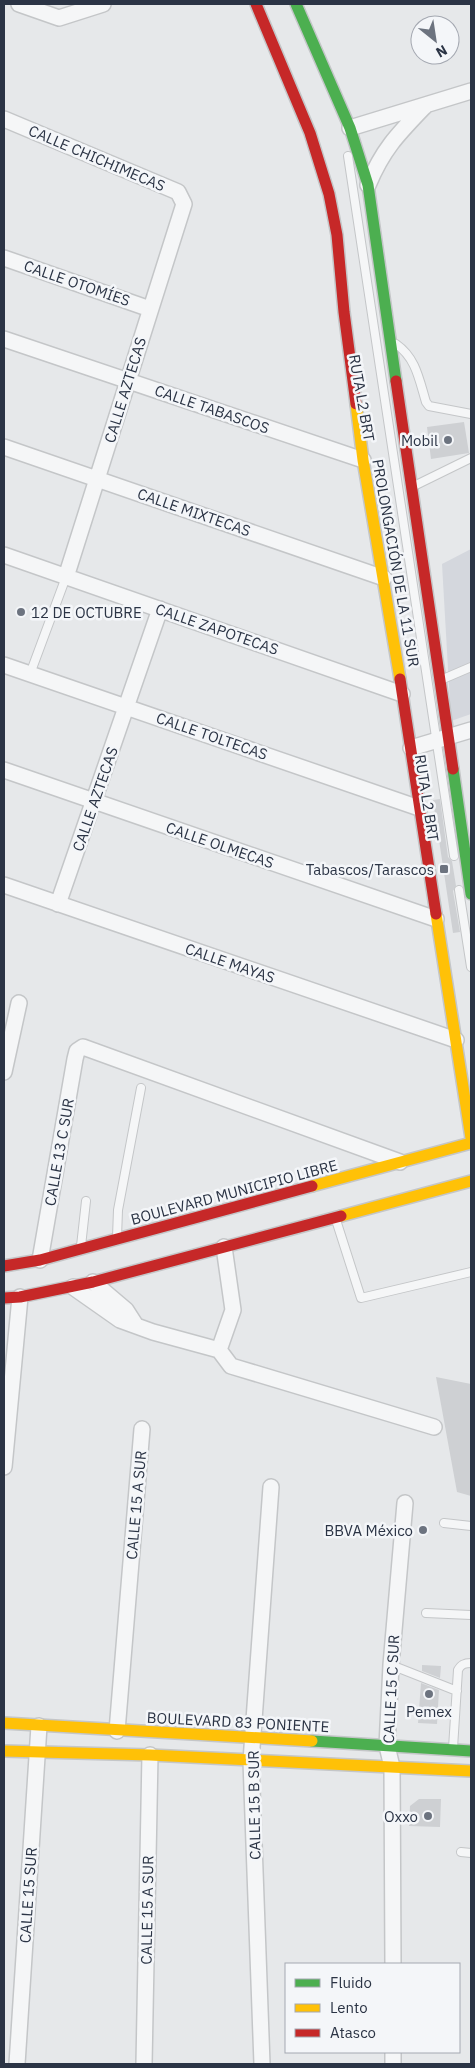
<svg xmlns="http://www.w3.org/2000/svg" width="475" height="2068" viewBox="0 0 475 2068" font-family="'IBM Plex Sans',sans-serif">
<rect width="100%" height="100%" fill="#e6e8ea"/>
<path fill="#d4d7dd" d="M471 549V714L451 721 442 564Z"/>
<path fill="#ced0d3" d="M464 422 469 453 431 459 427 427Z
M440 799 448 857 452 861 456 886 453 891 460 932 453 933 433 800Z
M436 1377 471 1384V1496L457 1492Z
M422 1665 441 1666 440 1678 422 1671Z
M421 1683 439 1690 437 1724 418 1723Z
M419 1799H441L440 1827 409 1826 410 1806Z"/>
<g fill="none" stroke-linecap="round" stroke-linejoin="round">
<defs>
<path id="lane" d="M348 156 454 856
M396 344C416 358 419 379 426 402L429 406 471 414
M416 485 471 458
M30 674 66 577
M443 679 471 667
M459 890 471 967
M336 1220 361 1298 471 1272
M117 1237 118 1210 141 1088
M81 1246 86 1201
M444 1523 471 1526
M426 1613 471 1615
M391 1665 457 1691
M453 1748 458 1670C461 1664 465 1663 471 1663
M461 1852 471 1853"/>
<path id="street" d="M19 4 59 18 103 4
M4 119 178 192 184 204 66 577
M350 128 471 91
M368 185C383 149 398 134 425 106
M4 258 150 309
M4 339 363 460
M4 447 384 578
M4 555 402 694
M4 665 419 808
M411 748 471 730
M4 770 436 919
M4 885 456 1040
M58 904 160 609
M4 1072 19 1003
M40 1260 75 1059 77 1051 83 1047 400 1162
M93 1282 126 1310 135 1324
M73 1287 120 1320 153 1332 219 1350 231 1366 434 1427
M219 1350 233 1310 224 1247
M4 1467 20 1297
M117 1731 142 1429
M393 1964 392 1767 387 1746 391 1665 405 1503
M393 2052V2064
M17 2064 39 1726
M144 2064 150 1755
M262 2064 251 1761 271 1487"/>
<path id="fast" d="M296 4 350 128 368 185 396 381
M453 769 471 894
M312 1741 471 1751"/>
<path id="slow" d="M356 404 363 460 400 679
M436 914 471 1138
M312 1186 471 1143
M341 1216 471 1181
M4 1723 312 1741
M4 1751 150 1755 471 1771"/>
<path id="jam" d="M256 4 310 133 329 194 337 235 344 312 356 404
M396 381 453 769
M400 679 436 914
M4 1266 40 1260 312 1186
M4 1298 20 1297 93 1282 341 1216"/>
</defs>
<use href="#lane" stroke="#c4c6c8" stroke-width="10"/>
<use href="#street" stroke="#c4c6c8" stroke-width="18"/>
<use href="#fast" stroke="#c4c6c8" stroke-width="14"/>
<use href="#slow" stroke="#c4c6c8" stroke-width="14"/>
<use href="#jam" stroke="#c4c6c8" stroke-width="14"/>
<use href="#lane" stroke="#f5f6f7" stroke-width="8"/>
<use href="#street" stroke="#f5f6f7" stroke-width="15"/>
<use href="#fast" stroke="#4caf50" stroke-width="11"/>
<use href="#slow" stroke="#ffc107" stroke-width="11"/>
<use href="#jam" stroke="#c62828" stroke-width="11"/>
</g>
<g fill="#6c737f" stroke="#f4f6f9" stroke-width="2">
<circle cx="448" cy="440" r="5"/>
<circle cx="21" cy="612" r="5"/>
<rect x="439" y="864" width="10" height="10" rx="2.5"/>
<circle cx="423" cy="1530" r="5"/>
<circle cx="429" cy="1694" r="5"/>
<circle cx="428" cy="1816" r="5"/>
</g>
<g text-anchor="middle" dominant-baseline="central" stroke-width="5" stroke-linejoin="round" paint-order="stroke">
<g font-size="15" fill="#2b3445" stroke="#f4f6f9">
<text transform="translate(97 158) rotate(23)">CALLE CHICHIMECAS</text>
<text transform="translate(77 283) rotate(19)">CALLE OTOMÍES</text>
<text transform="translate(125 390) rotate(-73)">CALLE AZTECAS</text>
<text transform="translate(362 398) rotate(80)">RUTA L2 BRT</text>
<text transform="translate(212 409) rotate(19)">CALLE TABASCOS</text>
<text transform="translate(194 512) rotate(19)">CALLE MIXTECAS</text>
<text transform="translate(396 563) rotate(80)">PROLONGACIÓN DE LA 11 SUR</text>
<text transform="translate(217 629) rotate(19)">CALLE ZAPOTECAS</text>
<text transform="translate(212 736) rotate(19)">CALLE TOLTECAS</text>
<text transform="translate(427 798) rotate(81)">RUTA L2 BRT</text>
<text transform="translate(95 799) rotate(-71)">CALLE AZTECAS</text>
<text transform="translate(220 845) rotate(19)">CALLE OLMECAS</text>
<text transform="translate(230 963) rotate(19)">CALLE MAYAS</text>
<text transform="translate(59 1152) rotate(-80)">CALLE 13 C SUR</text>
<text transform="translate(234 1192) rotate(-15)">BOULEVARD MUNICIPIO LIBRE</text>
<text transform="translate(136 1505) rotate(-85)">CALLE 15 A SUR</text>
<text transform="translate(391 1689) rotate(-87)">CALLE 15 C SUR</text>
<text transform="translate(238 1722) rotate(3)">BOULEVARD 83 PONIENTE</text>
<text transform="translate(254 1805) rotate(-91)">CALLE 15 B SUR</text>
<text transform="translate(28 1895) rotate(-86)">CALLE 15 SUR</text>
<text transform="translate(147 1910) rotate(-89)">CALLE 15 A SUR</text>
</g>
<g font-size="15" fill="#2b3445" stroke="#f4f6f9" text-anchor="end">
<text x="438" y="440">Mobil</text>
<text x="31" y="612" text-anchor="start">12 DE OCTUBRE</text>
<text x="434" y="869">Tabascos/Tarascos</text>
<text x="413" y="1530">BBVA México</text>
<text x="429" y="1711" text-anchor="middle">Pemex</text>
<text x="418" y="1816">Oxxo</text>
</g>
</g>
<rect width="475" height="2068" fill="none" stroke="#2b3445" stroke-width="10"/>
<rect x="285" y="1963" width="175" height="90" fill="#f4f6f9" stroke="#a4a8b1"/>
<rect x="295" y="1979" width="25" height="8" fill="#4caf50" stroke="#a4a8b1"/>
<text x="330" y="1988" font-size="15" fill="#2b3445">Fluido</text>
<rect x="295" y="2004" width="25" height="8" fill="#ffc107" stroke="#a4a8b1"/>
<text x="330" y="2013" font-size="15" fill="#2b3445">Lento</text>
<rect x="295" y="2029" width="25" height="8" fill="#c62828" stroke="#a4a8b1"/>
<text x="330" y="2038" font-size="15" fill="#2b3445">Atasco</text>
<g transform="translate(435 40) rotate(150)"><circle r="24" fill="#f4f6f9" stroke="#a4a8b1"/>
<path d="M0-4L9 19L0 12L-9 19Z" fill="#6c737f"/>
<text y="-8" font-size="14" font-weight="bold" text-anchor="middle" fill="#2b3445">N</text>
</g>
</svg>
